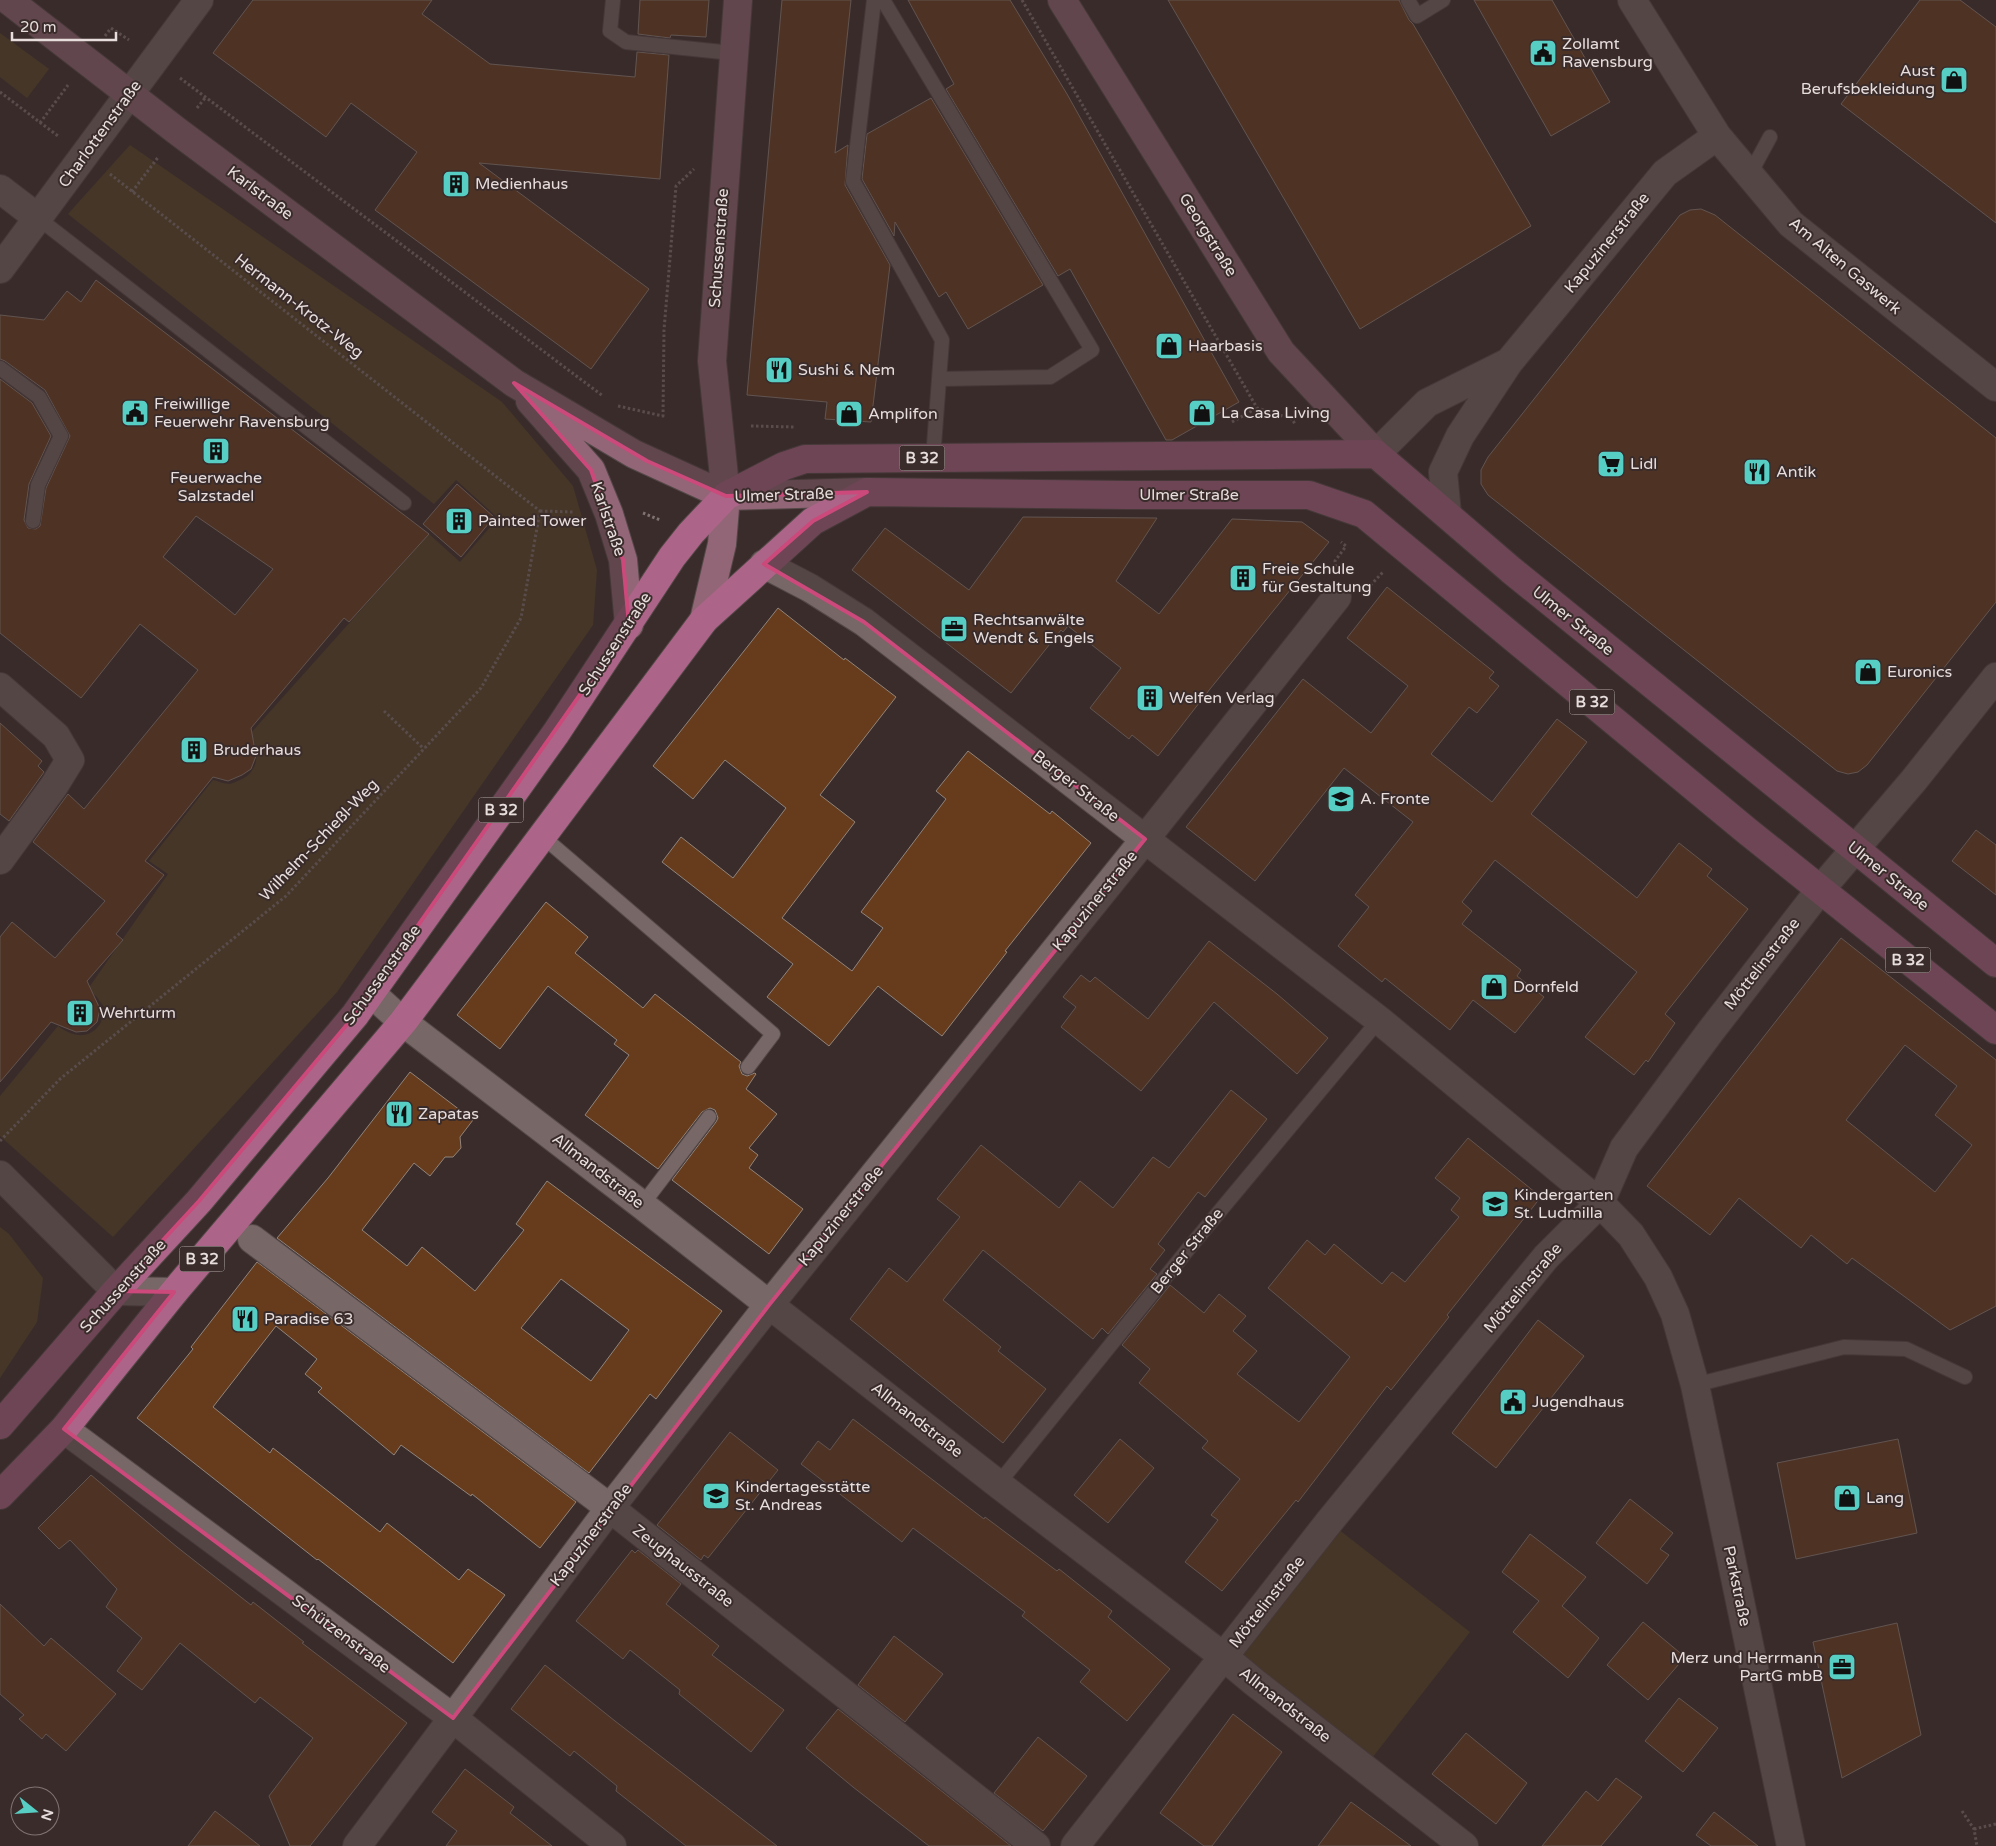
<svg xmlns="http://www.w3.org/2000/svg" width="1996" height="1846" viewBox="0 0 1996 1846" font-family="'Varela Round',sans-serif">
<rect width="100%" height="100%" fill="#3a2c2b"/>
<path fill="#524422" d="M0 33 49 69 27 98 0 77Z
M130 145 502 402 573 486 597 570 593 625 337 992 113 1237 0 1136V1096L58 1026C71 1036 89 1041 100 1024 102 1020 103 1013 105 1008L96 996 88 989 168 874 149 861 213 780C218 781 224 784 229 784 232 784 237 781 240 780 260 772 260 749 250 734L429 534 460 562 498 518 456 480 434 504 68 214Z
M0 1227 9 1234 43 1278 37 1322 0 1378Z
M1329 1522 1470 1632 1365 1767 1224 1657Z"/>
<path fill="#663c1d" stroke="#91847b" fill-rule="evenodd" d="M253 0H432L422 14 490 64 635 77 637 52 669 55 660 179 479 163 649 289 591 369 375 210 417 152 351 103 326 137 213 53Z
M640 0H709L706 37 671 35 670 38 638 34Z
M782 0H851L835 153 848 145 845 185 890 265 871 422 825 419 827 402 747 395Z
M908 0H1010L1067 94 1239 402 1172 440H1166L1070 269 1058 276 946 89 954 84Z
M1168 0H1399L1409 20 1413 24 1531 226 1360 329Z
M1474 0H1552L1610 102 1551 136Z
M1920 0H1960L1996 27V223L1841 104Z
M931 98 1043 285 968 329 946 292 939 297 895 222 894 236 862 179 867 134Z
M1701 209 1715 215 1996 438V602L1867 765 1858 772 1848 774 1837 771 1488 495 1481 484V470L1488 457 1680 215 1690 210Z
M96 280 429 534 349 622 344 618 251 728 256 756 251 769 242 775 228 781 213 777 145 861 164 875 116 934 123 940 87 981 100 1009 97 1022 87 1031 76 1032 51 1022 0 1082V937L12 922 55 958 105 901 33 842 68 794 84 809 198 670 140 624 81 698 0 633V379L32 403 51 436 29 484 24 520 28 528 36 529 40 526 46 488 70 436 45 390 5 361 0 359V315L44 320 67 291 81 302ZM196 516 273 569 235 615 163 557Z
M457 484 494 517 461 557 423 524Z
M1023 517 1157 518 1116 581 1159 614 1232 519 1302 522 1329 542 1210 689 1158 756 1132 735 1129 739 1090 708 1121 668 1068 626 1063 632 1061 630 1011 693 852 570 885 528 969 590Z
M1387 587 1494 672 1489 678 1499 686 1477 713 1469 707 1431 754 1492 802 1557 719 1587 742 1531 814 1637 898 1679 843 1712 869 1707 876 1748 909 1665 1014 1675 1023 1648 1062 1646 1060 1634 1075 1585 1037 1637 972 1495 860 1462 902 1472 911 1462 924 1521 970 1517 976 1544 997 1515 1033 1473 1000 1450 1030 1385 978 1382 982 1338 946 1369 907 1355 895 1413 822 1344 768 1255 881 1186 827 1303 679 1371 733 1408 686 1347 638Z
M778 608 844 660 845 658 896 697 820 795 855 822 782 918 852 971 883 928 861 912 946 799 936 791 968 751 1050 814 1052 811 1091 843 1005 951 1007 952 942 1036 878 986 829 1046 767 997 793 964 662 862 681 837 733 878 786 808 725 760 693 799 653 766Z
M0 723 42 761 38 766 44 772 9 821 0 814Z
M1976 830 1996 845V895L1952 861Z
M546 902 588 937 575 953 643 1008 655 994 741 1062 739 1066 742 1074 747 1076 755 1073 756 1074 746 1089 777 1114 749 1148 758 1155 749 1168 803 1209 769 1254 672 1180 716 1122 718 1118 715 1110 710 1108 702 1112 658 1169 585 1115 629 1055 614 1044 617 1040 548 986 500 1049 457 1015Z
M1841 938 1996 1060V1306L1950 1330 1852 1258 1847 1264 1811 1235 1801 1248 1739 1198 1710 1235 1647 1186ZM1905 1045 1957 1086 1935 1115 1972 1145 1935 1192 1846 1120Z
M1209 941 1277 994 1328 1038 1297 1074 1214 1002 1141 1091 1061 1027 1076 1007 1063 997 1081 975 1090 982 1095 977 1148 1019Z
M410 1072 473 1120 460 1137 461 1148 453 1157H445L430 1176 414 1163 362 1230 407 1266 422 1247 475 1291 524 1230 516 1224 547 1181 722 1311 656 1399 650 1394 589 1473 277 1238 328 1178ZM561 1279 629 1330 591 1381 521 1328Z
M1231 1090 1267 1119 1205 1197 1198 1192 1158 1244 1165 1250 1150 1269 1157 1274 1108 1334 1102 1328 1093 1339 983 1250 943 1300 1001 1347 998 1351 1046 1389 1003 1443 850 1319 889 1268 907 1282 960 1217 937 1199 981 1145 1059 1208 1080 1181 1113 1208 1153 1157 1169 1168Z
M1468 1138 1541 1197 1447 1315 1449 1317 1391 1390 1387 1386 1298 1502 1296 1500 1222 1591 1185 1562 1218 1520 1211 1515 1240 1479 1202 1448 1208 1441 1139 1383 1150 1369 1122 1345 1170 1285 1204 1313 1219 1294 1246 1316 1233 1331 1257 1351 1237 1374 1299 1422 1350 1357 1268 1288 1307 1240 1325 1255 1334 1244 1382 1284 1392 1272 1405 1282 1459 1217 1451 1210 1460 1198 1435 1178Z
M257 1262 576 1502 540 1548 472 1494 471 1496 401 1445 394 1455 318 1392 322 1388 305 1374 317 1359 276 1326 213 1407 270 1453 273 1448 380 1532 387 1523 459 1580 468 1569 505 1595 453 1663 318 1559 317 1560 137 1418 193 1349 191 1347Z
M1538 1320 1584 1356 1496 1468 1452 1433Z
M853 1419 984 1519 985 1517 1057 1571 1059 1569 1112 1611 1108 1617 1170 1669 1127 1721 1080 1682 1090 1670 1022 1616 1025 1612 913 1528 902 1542 801 1464 818 1441 830 1450Z
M730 1432 778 1470 708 1558 704 1555 701 1560 657 1525Z
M1120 1439 1154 1468 1108 1523 1074 1495Z
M1898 1439 1917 1533 1796 1559 1777 1463Z
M91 1475 177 1547 251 1605 253 1602 304 1642 302 1643 407 1723 310 1846H290L269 1796 313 1738 260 1697 255 1703 180 1643 142 1690 117 1671 142 1638 106 1607 117 1589 70 1540 59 1549 38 1528Z
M1630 1499 1673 1533 1660 1549 1669 1555 1647 1584 1596 1543Z
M1530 1534 1586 1577 1562 1606 1599 1638 1568 1678 1513 1632 1539 1601 1502 1572Z
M632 1550 635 1553 638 1550 681 1584 666 1604 719 1646 712 1655 784 1710 751 1752 679 1694 680 1690 630 1650 623 1659 576 1621Z
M0 1604 44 1646 51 1638 116 1694 66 1751 46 1734 42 1739 19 1719 24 1715 0 1694Z
M1643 1622 1685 1657 1648 1700 1607 1665Z
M1897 1623 1921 1735 1842 1778 1813 1642Z
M894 1636 943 1674 905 1722 858 1685Z
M545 1665 615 1721 777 1846H686L616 1791 617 1786 574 1751 570 1756 511 1709Z
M1679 1698 1718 1728 1683 1772 1645 1741Z
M838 1709 1011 1846H929L853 1787 806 1748Z
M1233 1714 1282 1752 1212 1846H1204L1160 1813Z
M1466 1733 1527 1783 1496 1824 1432 1774Z
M1038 1737 1087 1776 1043 1831 994 1793Z
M465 1769 514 1807 510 1813 552 1846H446L457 1831 432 1812Z
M1616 1778 1642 1797 1601 1846H1542L1586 1791 1598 1801Z
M1351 1802 1411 1846H1318Z
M215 1811 260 1846H188Z
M1714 1812 1758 1846H1711L1696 1835Z"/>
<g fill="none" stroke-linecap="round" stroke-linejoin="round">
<defs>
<path id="service" d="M613 0 610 31 626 42 732 53
M874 0 853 181 942 340 933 458
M883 0 1092 350 1050 377 940 379
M1408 0 1417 16 1443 0
M1750 174 1770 137
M38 218 404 503
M0 368 39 397 61 436 38 485 33 521
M542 836 773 1034 748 1067
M642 1205 709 1117
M1695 1385 1844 1347 1906 1349 1965 1377
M998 1484 1189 1248 1379 1020"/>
<path id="minor" d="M1632 0 1717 136 1791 224 1996 387
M0 189 38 218
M0 269 199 0
M1376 454 1427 403 1509 362
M1447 514 1443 472 1460 436 1509 362 1665 173 1717 136
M764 564 810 588 864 622 1379 1020 1600 1203 1631 1235 1658 1277 1675 1314 1695 1385 1791 1846
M0 687 56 736 70 760 54 786 0 860
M371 993 403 1022 642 1205 998 1484 1224 1657 1254 1682 1464 1846
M0 1175 116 1291 174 1292
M252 1239 610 1508 1036 1846
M64 1429 453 1718 612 1846
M357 1846 610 1508 769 1305 1145 839 1337 597
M1075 1846 1329 1522 1546 1257 1600 1203 1624 1148 1710 1032 1820 890 1914 780 1996 677"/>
<path id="secondary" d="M8 0 177 131 514 383 634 454 726 496 867 492
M1062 0 1281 352 1376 454
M530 401 591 470 609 514 623 560 629 625
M704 620 722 544 726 496 712 361 738 0"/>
<path id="primary" d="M0 1425 116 1291 199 1201 355 1015 556 733 672 557 691 533 726 496 784 466 805 459 1376 454 1511 570 1996 963
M0 1495 64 1429 174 1292 403 1022 704 620 813 521 867 492 1127 495H1309L1364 514 1747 831 1996 1030"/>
</defs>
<use href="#service" stroke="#544848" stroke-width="16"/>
<use href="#minor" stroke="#544848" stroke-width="30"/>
<use href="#secondary" stroke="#544848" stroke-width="30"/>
<use href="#primary" stroke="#544848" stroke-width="30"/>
<path stroke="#7f7372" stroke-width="3" stroke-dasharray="2.5 2.5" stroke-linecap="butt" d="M1022 0 1257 408 1292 419 1295 424
M105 36 111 28 129 40
M180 78 603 396
M0 92 58 136
M197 108 205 98
M40 123 68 85
M110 174 540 511
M132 192 159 156
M618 406 663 416 664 330 676 186 694 169
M1232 422 1257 408
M751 426 795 427
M540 511 574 512
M643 513 660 520
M1336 567 1335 561 1346 546 1341 542
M1367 589 1383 572
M384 711 424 749
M0 1141 60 1079 286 896 481 688 521 618 540 511
M1962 1811 1974 1829 1977 1846
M1974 1829 1996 1824"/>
<use href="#service" stroke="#776766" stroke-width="14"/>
<use href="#minor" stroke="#776766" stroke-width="28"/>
<use href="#secondary" stroke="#926677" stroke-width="28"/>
<use href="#primary" stroke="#ac6588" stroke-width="28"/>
</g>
<path d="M0 0H1996V1846H0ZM514 383 647 461 726 496 867 492 813 521 764 564 864 622 1145 839 769 1305 453 1718 64 1429 174 1292 116 1291 199 1201 355 1015 629 625 623 560 591 470Z" fill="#3a2c2b" fill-opacity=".55" fill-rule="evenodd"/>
<path fill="none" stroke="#cb497b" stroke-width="4" stroke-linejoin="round" d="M514 383 647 461 726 496 867 492 813 521 764 564 864 622 1145 839 769 1305 453 1718 64 1429 174 1292 116 1291 199 1201 355 1015 629 625 623 560 591 470Z"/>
<defs>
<symbol id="civic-square" viewBox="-11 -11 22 22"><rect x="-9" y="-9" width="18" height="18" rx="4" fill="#56cec3" stroke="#3a2c2b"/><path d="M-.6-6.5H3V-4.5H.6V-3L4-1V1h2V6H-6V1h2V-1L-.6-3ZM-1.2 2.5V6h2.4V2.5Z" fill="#111"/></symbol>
<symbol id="shop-square" viewBox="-11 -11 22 22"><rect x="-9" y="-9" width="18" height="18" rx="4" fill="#56cec3" stroke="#3a2c2b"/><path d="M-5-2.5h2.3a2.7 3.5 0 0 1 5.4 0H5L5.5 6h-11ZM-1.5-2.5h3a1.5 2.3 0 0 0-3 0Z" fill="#111"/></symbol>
<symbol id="building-square" viewBox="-11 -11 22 22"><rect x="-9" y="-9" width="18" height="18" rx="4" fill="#56cec3" stroke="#3a2c2b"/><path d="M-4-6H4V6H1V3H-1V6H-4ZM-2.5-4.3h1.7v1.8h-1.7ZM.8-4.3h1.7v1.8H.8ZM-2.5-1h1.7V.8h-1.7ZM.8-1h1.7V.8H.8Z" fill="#111"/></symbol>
<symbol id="restaurant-square" viewBox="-11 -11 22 22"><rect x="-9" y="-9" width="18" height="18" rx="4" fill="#56cec3" stroke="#3a2c2b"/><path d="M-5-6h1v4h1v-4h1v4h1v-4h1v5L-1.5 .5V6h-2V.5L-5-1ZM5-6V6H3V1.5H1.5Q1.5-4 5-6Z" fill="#111"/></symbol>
<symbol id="supermarket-square" viewBox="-11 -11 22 22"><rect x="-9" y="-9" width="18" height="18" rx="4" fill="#56cec3" stroke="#3a2c2b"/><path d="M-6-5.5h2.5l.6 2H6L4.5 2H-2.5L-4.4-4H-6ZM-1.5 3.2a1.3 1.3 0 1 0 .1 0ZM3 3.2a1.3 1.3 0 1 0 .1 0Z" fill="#111"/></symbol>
<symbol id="office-square" viewBox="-11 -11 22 22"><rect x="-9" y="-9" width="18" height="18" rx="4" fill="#56cec3" stroke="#3a2c2b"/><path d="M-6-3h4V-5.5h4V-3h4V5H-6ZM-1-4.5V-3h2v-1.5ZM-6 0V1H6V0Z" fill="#111"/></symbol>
<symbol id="school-square" viewBox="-11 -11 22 22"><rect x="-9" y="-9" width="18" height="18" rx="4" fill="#56cec3" stroke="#3a2c2b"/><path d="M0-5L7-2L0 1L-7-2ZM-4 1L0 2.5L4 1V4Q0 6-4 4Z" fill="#111"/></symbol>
</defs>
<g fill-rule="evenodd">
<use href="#civic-square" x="1527" y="37" width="32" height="32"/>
<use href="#shop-square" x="1938" y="64" width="32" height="32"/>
<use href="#building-square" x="440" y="168" width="32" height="32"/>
<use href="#shop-square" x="1153" y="330" width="32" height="32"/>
<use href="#restaurant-square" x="763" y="354" width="32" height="32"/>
<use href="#civic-square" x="119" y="397" width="32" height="32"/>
<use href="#shop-square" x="1186" y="397" width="32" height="32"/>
<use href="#shop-square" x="833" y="398" width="32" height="32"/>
<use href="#building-square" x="200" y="435" width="32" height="32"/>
<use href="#supermarket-square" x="1595" y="448" width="32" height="32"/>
<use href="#restaurant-square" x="1741" y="456" width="32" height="32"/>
<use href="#building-square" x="443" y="505" width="32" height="32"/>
<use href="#building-square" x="1227" y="562" width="32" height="32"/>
<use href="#office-square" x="938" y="613" width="32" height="32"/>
<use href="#shop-square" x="1852" y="656" width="32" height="32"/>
<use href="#building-square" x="1134" y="682" width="32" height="32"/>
<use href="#building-square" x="178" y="734" width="32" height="32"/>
<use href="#school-square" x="1325" y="783" width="32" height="32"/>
<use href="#shop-square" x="1478" y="971" width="32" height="32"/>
<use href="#building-square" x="64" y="997" width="32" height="32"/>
<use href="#restaurant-square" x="383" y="1098" width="32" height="32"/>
<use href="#school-square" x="1479" y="1188" width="32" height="32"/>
<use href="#restaurant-square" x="229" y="1303" width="32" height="32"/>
<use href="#civic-square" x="1497" y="1386" width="32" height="32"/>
<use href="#school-square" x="700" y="1480" width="32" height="32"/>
<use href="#shop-square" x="1831" y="1482" width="32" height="32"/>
<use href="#office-square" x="1826" y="1651" width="32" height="32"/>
</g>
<g text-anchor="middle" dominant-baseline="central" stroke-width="4" stroke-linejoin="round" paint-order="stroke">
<g fill="#3a2c2b" stroke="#b2a8a7" stroke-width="1">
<rect x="899.5" y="445.5" width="45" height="25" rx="4"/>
<rect x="1569.5" y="689.5" width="45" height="25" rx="4"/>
<rect x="478.5" y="797.5" width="45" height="25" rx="4"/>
<rect x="1885.5" y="947.5" width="45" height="25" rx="4"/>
<rect x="179.5" y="1246.5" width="45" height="25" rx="4"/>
</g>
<g font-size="15" font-weight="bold" fill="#e6dddc">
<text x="922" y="458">B 32</text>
<text x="1592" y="702">B 32</text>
<text x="501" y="810">B 32</text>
<text x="1908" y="960">B 32</text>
<text x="202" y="1259">B 32</text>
</g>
<g font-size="16" fill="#e6dddc" stroke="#3a2c2b" text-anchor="start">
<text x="1562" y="44">Zollamt<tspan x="1562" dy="18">Ravensburg</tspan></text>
<text x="1935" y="71" text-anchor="end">Aust<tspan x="1935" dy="18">Berufsbekleidung</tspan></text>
<text x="475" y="184">Medienhaus</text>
<text x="1188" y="346">Haarbasis</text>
<text x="798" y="370">Sushi &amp; Nem</text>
<text x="154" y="404">Freiwillige<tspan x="154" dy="18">Feuerwehr Ravensburg</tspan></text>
<text x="1221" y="413">La Casa Living</text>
<text x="868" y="414">Amplifon</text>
<text x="1630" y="464">Lidl</text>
<text x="1776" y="472">Antik</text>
<text x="216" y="478" text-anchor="middle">Feuerwache<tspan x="216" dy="18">Salzstadel</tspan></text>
<text x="478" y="521">Painted Tower</text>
<text x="1262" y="569">Freie Schule<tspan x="1262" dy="18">für Gestaltung</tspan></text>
<text x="973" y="620">Rechtsanwälte<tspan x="973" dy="18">Wendt &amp; Engels</tspan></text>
<text x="1887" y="672">Euronics</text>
<text x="1169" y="698">Welfen Verlag</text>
<text x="213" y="750">Bruderhaus</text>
<text x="1360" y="799">A. Fronte</text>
<text x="1513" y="987">Dornfeld</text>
<text x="99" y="1013">Wehrturm</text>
<text x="418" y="1114">Zapatas</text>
<text x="1514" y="1195">Kindergarten<tspan x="1514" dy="18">St. Ludmilla</tspan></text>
<text x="264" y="1319">Paradise 63</text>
<text x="1532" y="1402">Jugendhaus</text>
<text x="735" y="1487">Kindertagesstätte<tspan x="735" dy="18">St. Andreas</tspan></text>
<text x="1866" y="1498">Lang</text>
<text x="1823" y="1658" text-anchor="end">Merz und Herrmann<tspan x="1823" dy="18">PartG mbB</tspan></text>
</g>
<g font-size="16" fill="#e6dddc" stroke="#3a2c2b">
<text transform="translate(100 134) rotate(-54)">Charlottenstraße</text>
<text transform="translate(260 193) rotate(37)">Karlstraße</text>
<text transform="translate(1208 235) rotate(58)">Georgstraße</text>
<text transform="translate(1607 243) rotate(-51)">Kapuzinerstraße</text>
<text transform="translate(719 248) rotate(-86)">Schussenstraße</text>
<text transform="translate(1845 266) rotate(40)">Am Alten Gaswerk</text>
<text transform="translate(299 306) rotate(38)">Hermann-Krotz-Weg</text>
<text transform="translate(784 495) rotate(-2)">Ulmer Straße</text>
<text x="1189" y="495">Ulmer Straße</text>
<text transform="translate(608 519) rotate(71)">Karlstraße</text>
<text transform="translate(1573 621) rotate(39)">Ulmer Straße</text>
<text transform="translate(615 644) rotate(-57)">Schussenstraße</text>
<text transform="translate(1076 786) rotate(38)">Berger Straße</text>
<text transform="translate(319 840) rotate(-46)">Wilhelm-Schießl-Weg</text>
<text transform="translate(1888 876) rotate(39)">Ulmer Straße</text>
<text transform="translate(1095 901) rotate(-51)">Kapuzinerstraße</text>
<text transform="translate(1762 964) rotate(-52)">Möttelinstraße</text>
<text transform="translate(382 975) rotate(-54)">Schussenstraße</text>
<text transform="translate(598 1171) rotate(38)">Allmandstraße</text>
<text transform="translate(841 1216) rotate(-51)">Kapuzinerstraße</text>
<text transform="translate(1187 1251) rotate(-51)">Berger Straße</text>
<text transform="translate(123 1286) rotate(-48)">Schussenstraße</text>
<text transform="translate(1523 1288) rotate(-50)">Möttelinstraße</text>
<text transform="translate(917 1420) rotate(38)">Allmandstraße</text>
<text transform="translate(591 1535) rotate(-53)">Kapuzinerstraße</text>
<text transform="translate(683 1566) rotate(38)">Zeughausstraße</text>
<text transform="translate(1737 1586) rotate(78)">Parkstraße</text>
<text transform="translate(1267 1602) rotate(-52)">Möttelinstraße</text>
<text transform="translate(341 1634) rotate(37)">Schützenstraße</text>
<text transform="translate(1285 1705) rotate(38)">Allmandstraße</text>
</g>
</g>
<g transform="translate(35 1811) rotate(107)"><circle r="24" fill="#3a2c2b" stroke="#7f7372"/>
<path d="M0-4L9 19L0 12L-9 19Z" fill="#56cec3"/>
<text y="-8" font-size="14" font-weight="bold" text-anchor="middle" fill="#e6dddc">N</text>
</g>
<path d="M12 32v8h104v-8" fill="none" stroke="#e6dddc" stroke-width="2.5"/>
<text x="20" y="32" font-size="15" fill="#e6dddc" stroke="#3a2c2b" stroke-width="4" paint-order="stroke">20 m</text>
</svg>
